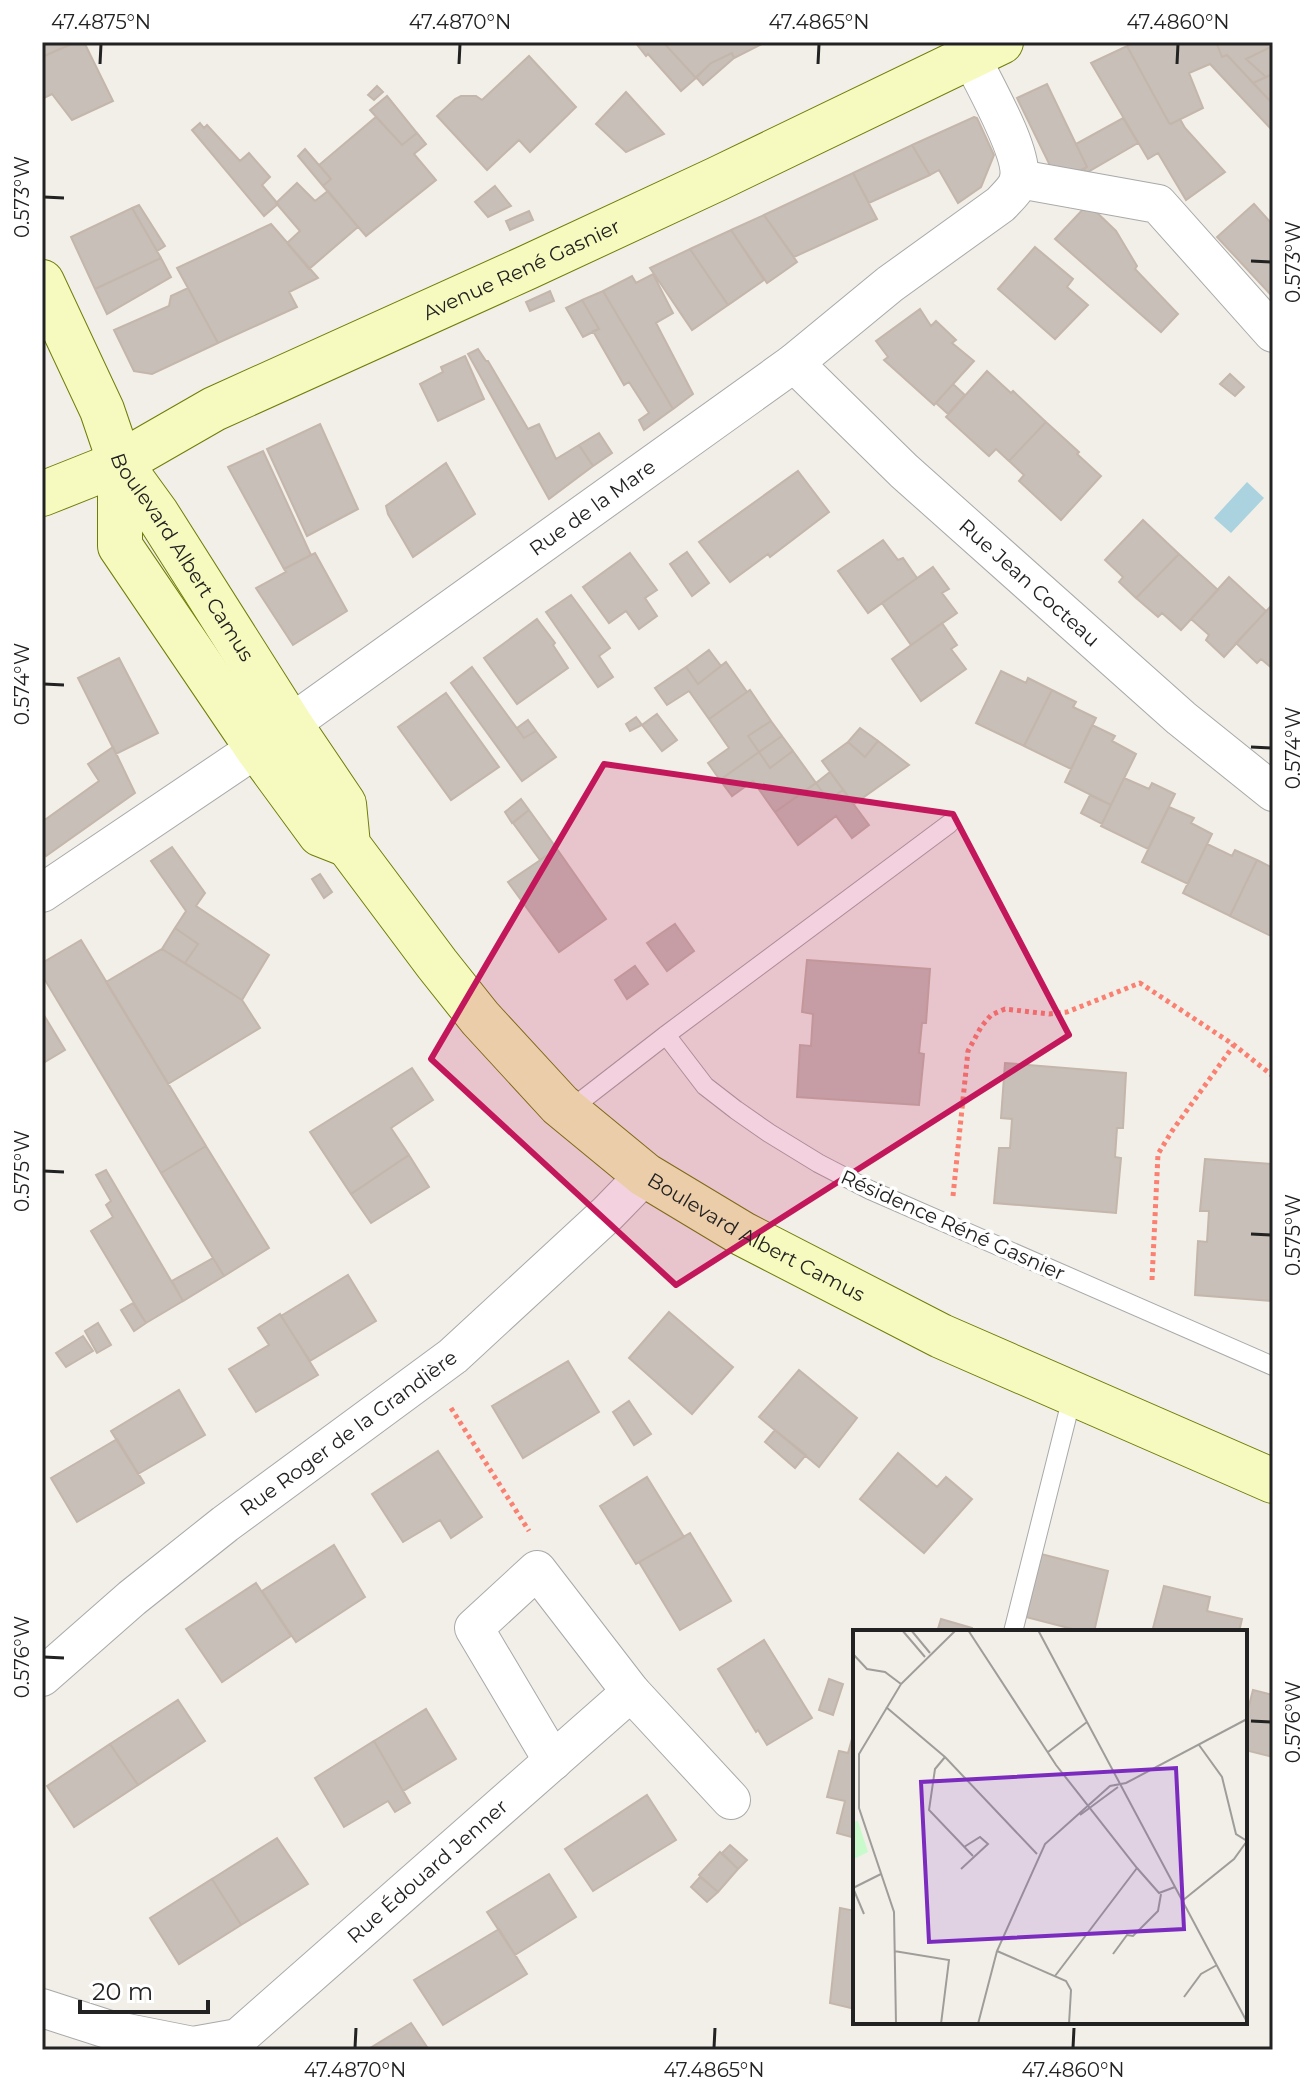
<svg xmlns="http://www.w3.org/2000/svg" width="1315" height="2092" viewBox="0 0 1315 2092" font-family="Montserrat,sans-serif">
<rect width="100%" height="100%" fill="#f2efe9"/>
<path fill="#aad3df" d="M1247 482 1264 498 1231 533 1214 518Z"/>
<path fill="#c7bfb8" stroke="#c4b6ab" stroke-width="2" d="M42 42H76L42 57Z
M76 42H84L113 101 72 120 52 94 42 99V57Z
M635 42H663L696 78 681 91 648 54 646 56Z
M663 42H766L734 58 732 53 711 63 696 78Z
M1136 42H1216L1222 57 1227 55 1273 104V131L1210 64 1189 73 1203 108 1171 124 1169 123 1127 46Z
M1216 42H1272L1273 46 1246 59 1266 77 1253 83 1227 55 1222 57Z
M1127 46 1169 123 1171 124 1180 119 1185 128 1225 172 1186 200 1158 153 1148 159 1091 63Z
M1273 46V74L1266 77 1246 59Z
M732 53 734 58 703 85 696 77 711 63Z
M529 56 576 107 530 152 519 140 487 170 437 116 455 99 461 96H476L482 100Z
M1273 74V104L1253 83Z
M1047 84 1087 167 1063 179 1057 180 1017 98Z
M377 86 383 92 374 100 368 95Z
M626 92 664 134 626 152 596 124Z
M387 96 417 133 402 145 370 110Z
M376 117 402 145 417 133 426 144 414 154 436 180 366 236 323 186 331 179 319 165Z
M974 117 977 118 994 155 981 187 958 203 939 170 930 175 912 145Z
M1123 118 1138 143 1086 173 1084 169 1087 167 1076 144Z
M200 123 204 128 207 125 240 161 249 153 270 177 262 185 278 204 264 216 192 130Z
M912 145 930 175 869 203 853 173Z
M305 149 331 179 323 186 298 156Z
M853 173 877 219 794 257 764 215Z
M297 183 315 201 328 191 358 227 309 269 287 243 300 231 276 203Z
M495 186 511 206 488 217 475 202Z
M1088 204 1116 231 1137 266 1135 269 1178 314 1161 332 1055 239Z
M1254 204 1273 225V297L1217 237Z
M139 205 165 246 157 251 132 208Z
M132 208 161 258 95 289 71 237Z
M529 211 533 220 510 230 506 221Z
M764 215 797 262 767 283 731 230Z
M271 224 318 278 289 292 297 307 218 343 177 268Z
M731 230 764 280 728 305 690 249Z
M1035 247 1073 279 1067 287 1088 305 1055 339 998 289Z
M690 249 728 305 692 330 650 268Z
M161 258 171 277 107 314 95 289Z
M653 274 673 313 656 323 693 394 673 409 603 291 632 276 636 283Z
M188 288 218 343 152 374 134 371 114 330 169 306 171 296Z
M550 291 554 301 530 311 526 302Z
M603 291 673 409 644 430 639 420 649 413 629 382 624 385 593 331 599 329 582 300Z
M582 300 599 329 583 337 566 308Z
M920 309 931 326 936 321 956 340 952 343 974 361 934 405 884 360 888 357 876 341Z
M478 349 486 361H488L528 429 539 424 556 459 579 445 593 466 549 499 468 354Z
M465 356 484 399 438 421 420 384 443 372 441 367Z
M987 371 1011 393 1013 391 1046 422 1009 461 996 449 989 456 946 417Z
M1230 374 1244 387 1235 396 1220 384Z
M953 384 965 395 948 414 936 403Z
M1046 422 1079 452 1077 454 1101 476 1061 520 1019 481 1024 475 1009 461Z
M320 424 358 509 307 536 267 449Z
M599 433 612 453 593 466 579 445Z
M263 451 311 555 284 569 228 467Z
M446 463 475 514 413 557 388 514 386 506Z
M798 471 829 512 770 557 768 554 730 582 699 542Z
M1143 520 1179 554 1136 598 1119 582 1123 577 1105 560Z
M883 540 898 560 903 558 917 578 868 613 838 571Z
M687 552 709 583 692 596 670 564Z
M315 553 347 611 293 645 256 588 286 572 284 569Z
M630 553 657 590 645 598 657 616 639 629 626 611 609 623 583 587Z
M1179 554 1218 590 1181 630 1162 613 1158 617 1136 598Z
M933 567 949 589 942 593 957 613 911 645 882 603Z
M1229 577 1266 611 1224 657 1206 640 1209 635 1191 619Z
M571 595 610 648 599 656 613 677 598 687 546 612Z
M1273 604V669L1261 659 1257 663 1236 643Z
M537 619 555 643 553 645 568 668 517 704 484 658Z
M942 623 957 645 951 649 966 669 921 701 892 659Z
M709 650 721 666 698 684 686 667Z
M119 658 158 733 116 754 78 678Z
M726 662 747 692 709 719 689 691 667 705 655 688 686 667 698 684Z
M472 667 524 738 536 731 556 757 522 781 451 683Z
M1001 671 1026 683 1028 678 1052 690 1024 746 976 723Z
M750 690 771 721 748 736 759 752 720 780 708 763 729 748 709 719Z
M1052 690 1076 702 1073 707 1096 718 1071 769 1024 746Z
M446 693 499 767 451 800 398 727Z
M657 714 677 740 662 751 642 725Z
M636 717 642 725 630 731 626 724Z
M528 720 536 731 524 738 517 728Z
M771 721 782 736 759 752 748 736Z
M1092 725 1115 736 1112 741 1136 754 1111 805 1065 782Z
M860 728 878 741 865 757 848 742Z
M782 736 793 751 770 768 759 752Z
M878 741 909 765 854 804 822 761 848 742 865 757Z
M113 747 135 793 46 856 42 848V820L46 819 99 781 88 764Z
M793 751 816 783 775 812 753 781 732 796 720 780 759 752 770 768Z
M830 772 843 790 828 800 816 783Z
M1124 778 1149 789 1152 783 1175 794 1148 849 1101 826Z
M816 783 828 800 843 790 869 825 852 838 836 816 798 845 775 812Z
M1090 795 1111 805 1102 824 1081 813Z
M521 799 529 810 512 823 505 812Z
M1169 807 1194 818 1191 823 1212 834 1188 884 1142 862Z
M529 810 557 849 540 860 513 823Z
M1207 844 1232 856 1235 850 1257 860 1230 916 1183 893Z
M172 847 205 893 196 906 269 955 242 1000 185 963 198 944 175 928 186 911 151 861Z
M557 849 606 919 559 952 508 882Z
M1257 860 1273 868V937L1230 916Z
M320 874 332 892 324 898 312 879Z
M675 924 694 951 667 971 647 943Z
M175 928 198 944 185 963 162 949Z
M81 940 206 1146 161 1173 42 975V963Z
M162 949 242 1000 260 1028 168 1084 106 982Z
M807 960 930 969 926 1023H922L919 1053 924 1054 919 1105 797 1097 800 1045 811 1046 813 1014 802 1012Z
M635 966 648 984 627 999 615 980Z
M42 1012 65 1050 43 1063 42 1061Z
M1005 1063 1126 1073 1123 1128H1117L1115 1157 1121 1158 1116 1213 994 1203 999 1148H1010L1012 1119 1001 1118Z
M412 1068 433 1100 391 1128 409 1155 351 1194 310 1132Z
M206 1146 269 1248 224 1276 161 1173Z
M409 1155 429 1187 371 1223 351 1194Z
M1205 1159 1273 1164V1301L1195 1295 1198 1241 1207 1242 1209 1211H1200Z
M106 1170 183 1301 146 1323 91 1231 113 1217 106 1205 111 1201 96 1175Z
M213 1258 224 1276 183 1301 172 1281Z
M348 1275 376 1321 310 1361 281 1316Z
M133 1303 146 1323 134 1331 121 1310Z
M669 1312 733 1367 692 1414 629 1358Z
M280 1314 318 1375 256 1412 229 1369 269 1345 258 1328Z
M98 1323 111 1345 97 1353 85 1331Z
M83 1336 93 1351 66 1367 56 1353Z
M568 1361 599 1412 523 1458 492 1406Z
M799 1370 857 1418 819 1467 759 1417Z
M179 1390 205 1435 138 1474 111 1431Z
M629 1401 651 1434 634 1445 613 1412Z
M775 1430 806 1455 795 1468 765 1442Z
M117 1439 144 1483 77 1522 51 1478Z
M438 1451 482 1517 451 1538 440 1520 403 1542 372 1494Z
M898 1453 937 1487 946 1477 972 1499 924 1553 860 1499Z
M647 1477 684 1537 636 1564 600 1506Z
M690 1533 731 1601 680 1630 639 1562Z
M334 1545 365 1597 296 1642 262 1591Z
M1041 1554 1108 1571 1094 1632H1084L1026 1617Z
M256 1583 291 1636 222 1682 186 1629Z
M1164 1586 1210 1597 1207 1611 1242 1619 1239 1632H1152Z
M941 1619 972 1628 971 1632H937Z
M764 1640 812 1718 767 1745 758 1730 756 1732 718 1669Z
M829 1679 843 1684 833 1715 819 1710Z
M1253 1690 1273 1695V1757L1245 1750V1721Z
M178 1700 205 1741 138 1785 110 1744Z
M426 1709 456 1759 403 1791 374 1741Z
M855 1728V1838L837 1833 845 1801 827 1797 839 1751 848 1753Z
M374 1741 410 1803 395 1812 388 1801 344 1827 315 1778Z
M110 1744 138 1785 74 1827 47 1786Z
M647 1795 676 1840 593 1891 565 1849Z
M277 1838 308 1884 241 1925 212 1879Z
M730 1845 747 1860 738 1869 722 1853Z
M720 1852 738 1869 718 1892 699 1875Z
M549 1874 576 1917 515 1955 487 1912Z
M700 1877 718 1892 707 1902 691 1887Z
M212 1879 241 1925 179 1964 150 1918Z
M840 1908 855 1911V2009L830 2003Z
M499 1929 527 1974 443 2025 414 1980Z
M411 2023 429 2050H367Z"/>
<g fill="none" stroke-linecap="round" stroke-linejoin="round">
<defs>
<path id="lane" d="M666 1035 705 1086 736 1110 769 1133 818 1163 870 1190 1273 1366
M568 1111 666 1035 949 824
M1013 1632 1073 1393"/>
<g id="street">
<path d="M1019 179 1158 204 1273 333"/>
<path id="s1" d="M794 363 904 471 1181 718 1273 792"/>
<path id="s2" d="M42 893 257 748 794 363 890 284 1001 204C1007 197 1017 189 1019 179 1024 152 983 83 971 57"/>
<path id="s3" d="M42 1677 132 1598 225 1524 453 1356 608 1213 645 1175"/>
<path d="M553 1761 474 1628 537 1570 631 1692 731 1800"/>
<path id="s4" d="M42 2008 107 2029 193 2046 238 2038 631 1692"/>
</g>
<g id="secondary">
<path id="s5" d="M42 282 102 410 120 463 157 514 290 724 344 804 348 845 437 964 480 1018 560 1105 645 1175 743 1234 941 1336 1273 1481"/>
<path d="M120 463V546L257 748 320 834 348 845"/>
<path id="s6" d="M42 494 120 463 214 409 528 267 717 179 1001 42"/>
</g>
</defs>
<use href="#lane" stroke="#a9a9a9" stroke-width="20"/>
<use href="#street" stroke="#a9a9a9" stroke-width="40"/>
<use href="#secondary" stroke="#707d05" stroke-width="46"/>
<path stroke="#fa8072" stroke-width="5" stroke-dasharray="4 4" stroke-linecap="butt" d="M953 1196 968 1051 981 1027 991 1015 1005 1009 1049 1014 1067 1012 1140 983 1234 1045 1273 1076
M1152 1280 1158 1154 1172 1131 1234 1045
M451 1408 529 1531"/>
<use href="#lane" stroke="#fff" stroke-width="18"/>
<use href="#street" stroke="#fff" stroke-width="38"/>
<use href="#secondary" stroke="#f7fabf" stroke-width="44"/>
</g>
<path fill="#c2185b" fill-opacity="0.2" stroke="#c2185b" stroke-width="6" stroke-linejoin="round" d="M604 764 953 814 1069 1035 676 1285 431 1059Z"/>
<path fill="none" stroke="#222" stroke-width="3" d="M100 64 101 44M459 64 460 44M818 64 819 44M1177 64 1178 44M44 197 64 198M1251 261 1271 262M44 684 64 685M1251 747 1271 748M44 1171 64 1172M1251 1234 1271 1235M44 1657 64 1658M1251 1721 1271 1722M355 2048 356 2028M714 2048 715 2028M1073 2048 1074 2028"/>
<g text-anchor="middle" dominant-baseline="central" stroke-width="7" stroke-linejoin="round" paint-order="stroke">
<g font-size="20" fill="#222" stroke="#fff">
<text stroke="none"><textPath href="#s6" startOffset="530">Avenue René Gasnier</textPath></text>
<text stroke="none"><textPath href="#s2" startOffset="672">Rue de la Mare</textPath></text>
<text stroke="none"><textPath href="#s5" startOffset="310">Boulevard Albert Camus</textPath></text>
<text stroke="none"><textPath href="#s1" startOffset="322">Rue Jean Cocteau</textPath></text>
<text transform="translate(953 1225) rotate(24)">Résidence Réné Gasnier</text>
<text stroke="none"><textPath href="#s5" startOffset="1220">Boulevard Albert Camus</textPath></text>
<text stroke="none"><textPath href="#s3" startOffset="392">Rue Roger de la Grandière</textPath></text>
<text stroke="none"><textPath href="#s4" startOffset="454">Rue Édouard Jenner</textPath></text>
</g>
</g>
<g transform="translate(853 1630)">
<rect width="394" height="394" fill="#f2efe9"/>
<path d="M5 191 15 222 1 229 0 192Z" fill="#c8facc"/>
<path fill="none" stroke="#9f9d99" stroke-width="2" d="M49 0 72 27M58 0 77 23M115 0 203 135 284 238 306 263 322 257M185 0 394 392M0 24 14 39 32 42 48 54M33 77 92 127 184 224M346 115 369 147 383 204 394 211M195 122 234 92M92 127 82 139 76 180 120 226M227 185 265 157M108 239 135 214 127 207 111 217M0 258 28 244M0 258 11 284M329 271 381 229 394 211M41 321 96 330 88 394M144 321 213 351 218 360 216 394M260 324 274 305 280 306 305 281 308 264M202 346 284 238M331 367 348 344 364 335M43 394 41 282 6 178V124L48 54 103 0M125 394 144 321 192 214 257 156 273 153 394 89"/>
<path fill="#7b2cbf" fill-opacity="0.15" stroke="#7b2cbf" stroke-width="4" d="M323 138 331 299 76 312 68 152Z"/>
<rect width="394" height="394" fill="none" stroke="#222" stroke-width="4"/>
</g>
<rect width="1315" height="2092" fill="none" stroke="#ffffff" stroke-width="88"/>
<path d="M80 2000v12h128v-12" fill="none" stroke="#222222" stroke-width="4"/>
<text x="92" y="2000" font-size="24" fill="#222222" stroke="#ffffff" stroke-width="6" paint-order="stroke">20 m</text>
<rect x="44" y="44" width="1227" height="2004" fill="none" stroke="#222" stroke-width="3"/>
<g font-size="20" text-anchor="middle" fill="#222">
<text x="101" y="29">47.4875°N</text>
<text x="460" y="29">47.4870°N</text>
<text x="819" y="29">47.4865°N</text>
<text x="1178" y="29">47.4860°N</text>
<text transform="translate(22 197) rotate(-90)" y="7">0.573°W</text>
<text transform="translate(1293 262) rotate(-90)" y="7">0.573°W</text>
<text transform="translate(22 684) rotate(-90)" y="7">0.574°W</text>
<text transform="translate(1293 748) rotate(-90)" y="7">0.574°W</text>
<text transform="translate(22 1171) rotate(-90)" y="7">0.575°W</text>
<text transform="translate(1293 1235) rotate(-90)" y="7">0.575°W</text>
<text transform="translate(22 1657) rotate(-90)" y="7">0.576°W</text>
<text transform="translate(1293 1722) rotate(-90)" y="7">0.576°W</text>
<text x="355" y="2077">47.4870°N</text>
<text x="714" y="2077">47.4865°N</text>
<text x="1073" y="2077">47.4860°N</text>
</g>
</svg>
